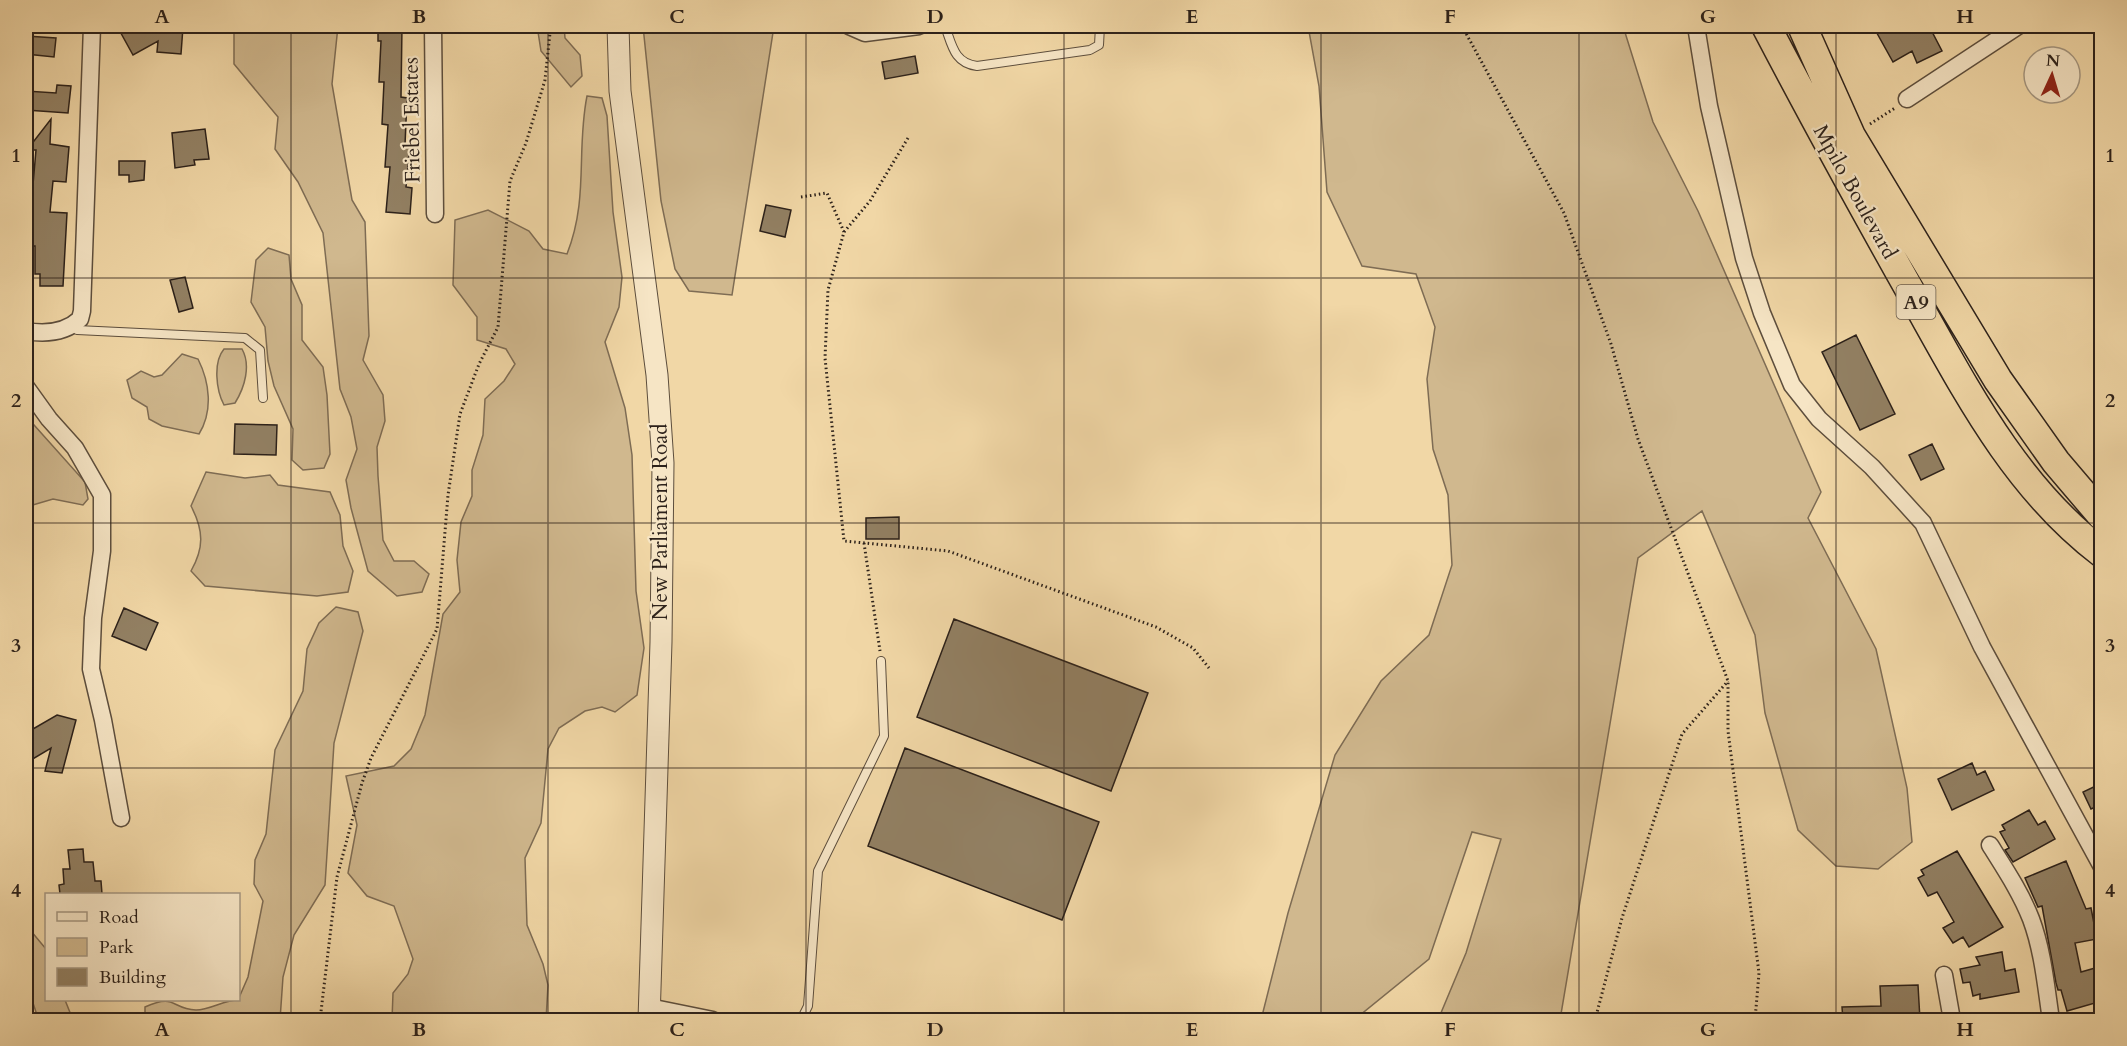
<svg xmlns="http://www.w3.org/2000/svg" width="2127" height="1046" viewBox="0 0 2127 1046" font-family="Cardo,serif">
<rect width="100%" height="100%" fill="#f1d7a6"/>
<filter id="stains"><feTurbulence type="fractalNoise" baseFrequency=".00333" numOctaves="4"/><feColorMatrix values="0 0 0 0 .2 0 0 0 0 .09 0 0 0 0 .02 0 0 0 .5 -.17"/></filter>
<radialGradient id="worn" r=".72"><stop offset=".6" stop-color="#630" stop-opacity="0"/><stop offset="1" stop-color="#630" stop-opacity=".3"/></radialGradient>
<path fill="#d0b88e" stroke="#7e6c54" stroke-width="1.5" d="M234 26H338L332 84 352 200 365 222 369 336 363 360 383 395 385 421 377 447 378 476 383 540 394 561H414L429 574 422 592 397 596 368 571 351 508 346 480 357 449 351 417 340 389 323 233 298 182 275 149 278 117 234 64Z
M524 26H564L565 38 580 55 582 76 571 87 541 51 538 32Z
M643 26H774L732 295 689 291 675 269 661 201Z
M1308 26H1623L1653 122 1698 211 1821 492 1808 518 1876 649 1907 788 1912 842 1878 869 1836 866 1798 830 1765 713 1755 635 1702 511 1638 558 1560 1020H1438L1466 953 1501 839 1472 832 1429 959 1354 1020H1261L1288 913 1335 755 1381 681 1429 635 1452 565 1448 495 1433 449 1427 379 1435 327 1416 274 1362 266 1327 192 1319 86Z
M587 96 602 98 607 116 613 212 622 277 619 307 605 342 625 408 632 455 636 591 644 648 637 695 615 712 602 707 585 711 559 728 548 749 541 823 525 858 527 925 543 964 548 985 546 1020H392L393 993 408 974 413 959 394 906 367 896 348 873 357 825 346 776 394 766 411 749 425 715 443 614 460 592 457 560 461 522 472 496V470L483 435 485 399 504 381 515 364 506 349 477 340V317L453 285 455 220 488 210 529 231 543 249 567 254C589 198 576 151 587 96Z
M268 248 289 255 291 279 302 305V340L323 367 327 395 330 454 324 468 303 470 292 460 293 429 274 386 268 361 265 327 251 302 256 260Z
M224 349H242C251 365 245 387 235 403L224 405C216 390 213 362 224 349Z
M182 354 198 359C210 383 213 411 199 434L162 426 149 419 147 407 132 398 127 380 141 371 154 377 162 375Z
M26 416 85 482 88 499 83 505 53 499 26 507Z
M206 472 245 478 270 475 278 485 330 492 340 515 343 546 353 571 348 592 317 596 205 586 191 571C204 548 204 531 191 506Z
M336 607 358 612 363 631 334 743 325 885 294 935 283 977 280 1020H145V1007C176 993 171 1009 196 1010 210 1010 224 1000 238 1000L248 977 263 901 254 884 255 860 266 834 275 750 303 691 307 649 319 623Z
M26 925 46 949V1000H65L73 1020H36L37 1015 26 982Z"/>
<path fill="#928063" stroke="#2c211a" stroke-width="1.5" d="M117 26H187L183 27 181 54 157 52 158 41 133 55Z
M378 26H402L401 97 407 98 405 145 410 146 406 187 412 188 410 214 386 212 390 167H385L388 125 382 124 384 82H379L381 41H378Z
M1873 26H1929L1942 51 1917 63 1912 51 1893 62Z
M26 36 56 38 54 57 26 54Z
M915 56 918 73 885 79 882 62Z
M57 85 71 86 68 113 26 110V91L56 93Z
M51 119 50 144 69 147 66 182 53 181 50 212 67 213 63 286H40V274H35V246H26V196H32L36 150H27Z
M205 129 209 159 194 160 195 165 175 168 172 133Z
M119 161H145L144 180 129 182V175H119Z
M766 205 791 210 785 237 760 231Z
M185 277 193 308 179 312 170 280Z
M1856 335 1895 414 1860 430 1822 352Z
M235 424 277 425 276 455 234 454Z
M1932 444 1944 469 1921 480 1909 455Z
M899 517V539H866V518Z
M124 608 158 623 146 650 112 636Z
M954 619 1148 693 1111 791 917 717Z
M57 715 76 720 62 773 45 771 51 748 26 763V733Z
M905 748 1099 822 1062 920 868 846Z
M1972 763 1977 775 1985 771 1994 790 1952 810 1938 779Z
M2102 783V804L2091 809 2083 792Z
M2029 810 2038 825 2045 821 2055 839 2013 862 2005 850 2009 848 2000 832 2005 830 2002 825Z
M83 849 84 862H93L95 881H101L102 894H60L59 885 64 884 63 869H70L68 850Z
M1957 851 2003 927 1969 947 1963 937 1953 943 1943 928 1954 922 1937 892 1928 896 1918 878 1924 875 1921 870Z
M2066 861 2086 909 2091 908 2097 939 2075 943 2081 972 2102 966V1001L2067 1011 2061 990H2058L2056 983 2042 906 2038 907 2025 878Z
M2002 952 2005 971 2015 969 2019 992 1980 999V994L1973 996 1970 982 1963 983 1960 969 1980 965 1976 957Z
M1918 985 1920 1020H1843L1842 1007 1881 1006 1880 986Z"/>
<g fill="none" stroke-linecap="round" stroke-linejoin="round">
<defs>
<path id="service" d="M945 26C952 45 954 63 977 66L1090 50 1099 45 1100 26
M71 325 77 330 245 338 260 350 263 398
M801 1020 808 1006 818 871 884 736 881 661"/>
<path id="minor" d="M433 26 435 214
M849 26 865 33 919 26
M1696 26 1709 106 1744 258 1762 313 1792 385 1819 419 1872 467 1923 523 1982 647 2102 867
M1907 99 2018 26
M26 331C44 334 65 333 80 319L82 311 92 26
M26 387 49 419 75 448 102 495V551L93 618 91 669 103 720 121 818
M1990 845C2005 869 2021 893 2031 919 2043 951 2046 987 2051 1020
M1944 975 1952 1020
M649 1007 713 1020"/>
<path id="tertiary" d="M618 26 620 91 657 375 663 463 661 642 649 1020"/>
<path id="trunk" d="M1766 26C1813 116 1862 205 1912 294 1965 388 2014 486 2102 553
M1802 26 1851 136 1998 380 2056 462 2102 516"/>
</defs>
<use href="#service" stroke="#5d4e3d" stroke-width="10"/>
<use href="#minor" stroke="#5d4e3d" stroke-width="19"/>
<use href="#tertiary" stroke="#5d4e3d" stroke-width="23"/>
<use href="#trunk" stroke="#2c211a" stroke-width="31"/>
<path stroke="#2c211a" stroke-width="3" stroke-dasharray="1.5 3" stroke-linecap="butt" d="M1462 26 1564 213 1611 344 1638 439 1728 681V731L1759 973 1755 1020
M1870 124 1895 108
M908 138 870 201 844 232 828 290 825 358 844 541 948 551 1156 627 1193 648 1209 668
M801 197 827 193 844 232
M864 543 880 651
M320 1020 337 877 362 783 371 758 437 629 448 495 460 414 479 364 498 327 510 181 526 143 545 80 550 33 553 26
M1595 1020 1622 918 1682 734 1728 681"/>
<use href="#service" stroke="#f6e5c5" stroke-width="8"/>
<use href="#minor" stroke="#f6e5c5" stroke-width="16"/>
<use href="#tertiary" stroke="#f6e5c5" stroke-width="21"/>
<use href="#trunk" stroke="#f1d7a6" stroke-width="28"/>
</g>
<path fill="none" stroke="#2c211a" stroke-width="1.5" stroke-opacity="0.55" d="M291 26V1020M548 26V1020M806 26V1020M1064 26V1020M1321 26V1020M1579 26V1020M1836 26V1020M26 278H2102M26 523H2102M26 768H2102"/>
<g text-anchor="middle" dominant-baseline="central" stroke-width="4.5" stroke-linejoin="round" paint-order="stroke">
<rect fill="#f6e5c5" stroke="#695c4d" stroke-width="1.5" x="1896.5" y="285" width="39" height="34" rx="4.5"/>
<g font-size="20" font-weight="bold" fill="#2c211a">
<text x="1916" y="302">A9</text>
</g>
<g font-size="21" fill="#2c211a" stroke="#f6e5c5">
<text transform="translate(412 120) rotate(-91)">Friebel Estates</text>
<text transform="translate(1855 192) rotate(61)">Mpilo Boulevard</text>
<text transform="translate(660 522) rotate(-90)">New Parliament Road</text>
</g>
</g>
<rect width="2127" height="1046" fill="none" stroke="#f1d7a6" stroke-width="66"/>
<rect x="45" y="893" width="195" height="108" fill="#f6e5c5" stroke="#a59781" stroke-width="1.5"/>
<rect x="57" y="912" width="30" height="9" fill="#f6e5c5" stroke="#a59781" stroke-width="1.5"/>
<text x="99" y="923" font-size="18" fill="#2c211a">Road</text>
<rect x="57" y="938" width="30" height="18" fill="#d0b88e" stroke="#a59781" stroke-width="1.5"/>
<text x="99" y="953" font-size="18" fill="#2c211a">Park</text>
<rect x="57" y="968" width="30" height="18" fill="#928063" stroke="#a59781" stroke-width="1.5"/>
<text x="99" y="983" font-size="18" fill="#2c211a">Building</text>
<g transform="translate(2052 75) rotate(4)"><circle r="28" fill="#f6e5c5" stroke="#a59781" stroke-width="1.5"/>
<path d="M0-4.5L10 22L0 15L-10 22Z" fill="#8f2418"/>
<text y="-9" font-size="16" font-weight="bold" text-anchor="middle" fill="#2c211a">N</text>
</g>
<rect x="33" y="33" width="2061" height="980" fill="none" stroke="#2c211a" stroke-width="2"/>
<g font-size="20" text-anchor="middle" font-weight="bold" fill="#2c211a">
<text x="162" y="23">A</text>
<text x="419" y="23">B</text>
<text x="677" y="23">C</text>
<text x="935" y="23">D</text>
<text x="1192" y="23">E</text>
<text x="1450" y="23">F</text>
<text x="1708" y="23">G</text>
<text x="1965" y="23">H</text>
<text x="16" y="162">1</text>
<text x="2110" y="162">1</text>
<text x="16" y="407">2</text>
<text x="2110" y="407">2</text>
<text x="16" y="652">3</text>
<text x="2110" y="652">3</text>
<text x="16" y="897">4</text>
<text x="2110" y="897">4</text>
<text x="162" y="1036">A</text>
<text x="419" y="1036">B</text>
<text x="677" y="1036">C</text>
<text x="935" y="1036">D</text>
<text x="1192" y="1036">E</text>
<text x="1450" y="1036">F</text>
<text x="1708" y="1036">G</text>
<text x="1965" y="1036">H</text>
</g>
<rect width="100%" height="100%" filter="url(#stains)"/>
<rect width="100%" height="100%" fill="url(#worn)"/>
</svg>
